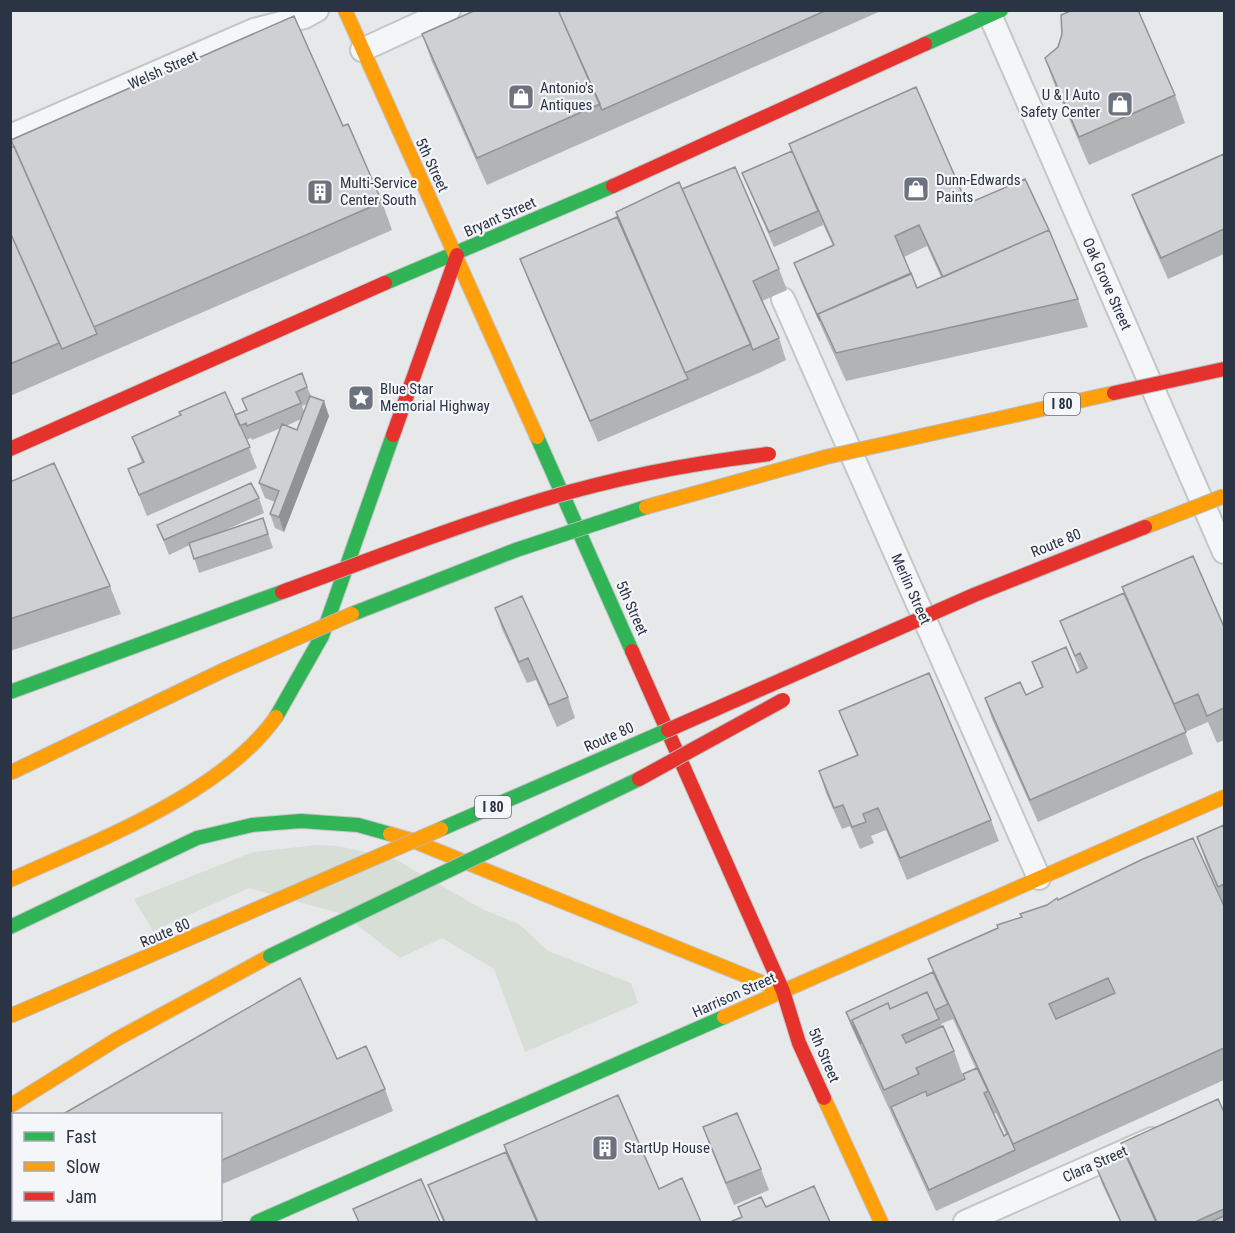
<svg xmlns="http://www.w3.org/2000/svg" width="1235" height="1233" viewBox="0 0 1235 1233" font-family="'Roboto Condensed',sans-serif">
<rect width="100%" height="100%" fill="#e6e8ea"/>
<path fill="#d6ded6" d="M317 845 338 846 393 858 484 910 519 924 548 951 631 983 638 1003 525 1052 494 969 442 938 400 958 343 914 249 888 153 931 134 899 253 852Z"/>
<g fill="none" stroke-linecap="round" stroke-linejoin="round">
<defs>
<path id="street" d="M990 15 1224 552
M362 50 449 10
M10 136 254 30 304 17 317 10
M783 299 1039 878
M965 1222 1152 1139"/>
<path id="fast" d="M925 44 1001 10
M385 283 613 186
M537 437 632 651
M276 717 322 636 393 435
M10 927 197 838 252 825 301 821 358 825 390 834
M257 1222 724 1017"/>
<path id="slow" d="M345 10 537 437
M390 834 411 840 783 991
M10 880C94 842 222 794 276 717
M724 1017 1224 797
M824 1098 881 1222
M10 1106 117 1039 270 956"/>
<path id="jam" d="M613 186 925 44
M393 435 457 255
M10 449 385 283
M632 651 783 991 799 1043 824 1098"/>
</defs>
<use href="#street" stroke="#c4c6c8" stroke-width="26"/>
<use href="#fast" stroke="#c4c6c8" stroke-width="16"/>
<use href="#slow" stroke="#c4c6c8" stroke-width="16"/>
<use href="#jam" stroke="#c4c6c8" stroke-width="16"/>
<use href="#street" stroke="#f5f6f7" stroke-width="22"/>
<use href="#fast" stroke="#30b455" stroke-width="14"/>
<use href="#slow" stroke="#ff9f0a" stroke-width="14"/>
<use href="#jam" stroke="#e5322d" stroke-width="14"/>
<defs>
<path id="fast-bridge" d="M352 614 516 550 646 507
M10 692 282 592
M441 829 668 730
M270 956 639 779"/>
<path id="slow-bridge" d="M646 507 826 457 1114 393
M1145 527 1224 496
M10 773 224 670 352 614
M10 1016 441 829"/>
<path id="jam-bridge" d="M1114 393 1224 369
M282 592C369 560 456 526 545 499 618 477 693 463 769 454
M668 730 974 595 1145 527
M639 779 783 700"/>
</defs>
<use href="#fast-bridge" stroke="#b8bbbf" stroke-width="16" stroke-linecap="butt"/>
<use href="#slow-bridge" stroke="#b8bbbf" stroke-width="16" stroke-linecap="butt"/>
<use href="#jam-bridge" stroke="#b8bbbf" stroke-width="16" stroke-linecap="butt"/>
<use href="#fast-bridge" stroke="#30b455" stroke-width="14"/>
<use href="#slow-bridge" stroke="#ff9f0a" stroke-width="14"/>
<use href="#jam-bridge" stroke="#e5322d" stroke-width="14"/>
</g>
<path fill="#b1b3b5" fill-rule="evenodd" d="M476 10H883L487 185 432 62 422 34Z
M1045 58 1175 95 1185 123 1089 165 1055 86Z
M343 126 382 202 392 230 10 396V148L14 146Z
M789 144 967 204 1078 299 1088 327 846 381 802 284 794 263 833 246 822 222 823 225 774 247 748 187 742 173 792 151ZM927 246 941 277 917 288 904 257Z
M1224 154V254L1168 279 1140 216 1132 195Z
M682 189 779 269 787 290 762 301 779 338 786 360 761 372 598 442 528 280 520 259 623 229 616 212Z
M307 387 311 396 329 416 284 532 275 528 270 514 275 502 265 498 259 483 281 428 252 440 251 438 246 440 257 468 147 516 128 469 142 463 132 437 180 416 235 415 246 410 242 399ZM307 404 304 411 302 406ZM301 419 297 430 286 426Z
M10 482 110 586 121 614 10 651Z
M259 498 264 513 214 535 263 518 273 548 199 573 190 545 169 555 157 525Z
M495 608 568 697 575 718 557 727 536 680 527 683 502 629Z
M1060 621 1224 627V740L1217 743 1208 722 1185 732 1193 754 1038 822 992 719 985 698 1026 695 1042 688 1032 662 1077 673 1080 671Z
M839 711 991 820 999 841 907 880 886 830 871 836 874 843 860 849 850 826 842 829 826 793 819 771 857 756Z
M1224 825V905L1207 865 1197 837Z
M1058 900 1224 906V1080L936 1211 851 1026 846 1012 933 972 928 959 998 928ZM953 1019 976 1069 963 1074 965 1079H964L954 1051 941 1024ZM995 1111 1006 1134 1004 1136 993 1114 996 1113Z
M385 1089 393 1111 220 1185V1114Z
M1224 1112V1222H1120L1102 1184 1097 1169 1126 1156 1121 1143Z
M703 1127 761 1169 769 1190 734 1205 711 1149Z
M10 1145 14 1220H141L134 1222H10Z
M504 1145 659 1189 701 1222H443L428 1185 506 1152Z"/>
<path fill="#909294" d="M324 401 329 416 284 532 279 517Z"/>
<path fill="#ced0d3" stroke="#909294" stroke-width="1.5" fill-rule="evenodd" d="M476 10H558L600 104 477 158 422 34Z
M558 10H827L602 110Z
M1073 10H1138L1175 95 1079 137 1045 58 1058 47 1062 34 1061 15Z
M294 16 343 126 348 124 382 202 94 327 11 140Z
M916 87 967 204 1025 179 1049 230 943 277 919 225 895 236 911 274 818 314 820 321 794 263 834 245 789 144Z
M14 146 97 334 62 349 10 232V148Z
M792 151 818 211 769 232 742 173Z
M1224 154V229L1161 258 1132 195Z
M735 167 779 269 753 281 779 338 753 350 682 189Z
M679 182 751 344 685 373 616 212Z
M617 217 688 379 590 421 520 259Z
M1049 230 1078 299 836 353 818 314 911 273 917 288Z
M10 232 59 343 10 364Z
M302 373 307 387 296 392 301 403 247 426 246 423 240 426 235 415 247 410 242 399Z
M225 392 250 447 139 495 128 469 144 462 132 437 181 415 179 412Z
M310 396 324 401 279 517 270 514 279 491 259 483 282 424 297 430Z
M54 463 110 586 10 619V482Z
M251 483 259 498 164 540 157 525Z
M263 518 268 534 194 559 189 543Z
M1193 556 1224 627V708L1207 716 1198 694 1174 704 1122 587Z
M1124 593 1186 732 1030 800 985 698 1020 682 1026 695 1043 687 1032 662 1066 647 1077 673 1087 668 1080 653 1075 656 1060 621Z
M522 596 568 697 549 705 528 658 519 662 495 608Z
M929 673 991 820 900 858 878 808 863 814 866 822 852 827 843 805 834 808 819 771 858 755 839 711Z
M1224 825V884L1218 887 1197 837Z
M1193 838 1224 906V1048L1013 1144 928 959 998 928 997 925 1022 917 1020 914 1047 905 1057 898 1058 900 1143 859ZM1108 978 1115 993 1056 1019 1049 1004Z
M933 972 948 1004 935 1010 927 992 890 1009 888 1003 852 1020 861 1044 846 1012Z
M300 978 337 1059 366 1046 385 1089 220 1161V1114H63Z
M927 992 939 1019 902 1035 906 1043 943 1026 954 1051 916 1068 919 1074 884 1090 852 1020 888 1003 890 1009Z
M977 1068 988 1091 984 1093 1004 1136 1008 1133 1015 1150 929 1190 891 1107 926 1091 927 1096 965 1079 963 1074Z
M618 1095 659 1189 682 1178 701 1222H538L504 1145Z
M1218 1099 1224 1112V1209L1195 1222H1157L1121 1143Z
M737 1113 761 1169 726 1183 703 1127Z
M14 1143V1220H84L78 1222H12L10 1219V1145Z
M506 1152 537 1222H445L428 1185Z
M1126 1156 1156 1222H1121L1097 1169Z
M421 1179 440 1222H359L353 1209Z
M814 1186 830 1222H730L742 1217 738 1207 761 1197 766 1207Z
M1224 1216V1222H1211Z"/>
<defs>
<symbol id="shop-square" viewBox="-11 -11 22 22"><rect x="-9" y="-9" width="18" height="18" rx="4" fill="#6c737f" stroke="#f4f6f9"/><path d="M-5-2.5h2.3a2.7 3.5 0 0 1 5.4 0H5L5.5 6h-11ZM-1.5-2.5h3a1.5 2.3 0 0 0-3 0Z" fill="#fff"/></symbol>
<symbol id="building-square" viewBox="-11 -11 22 22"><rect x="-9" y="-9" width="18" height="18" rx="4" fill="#6c737f" stroke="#f4f6f9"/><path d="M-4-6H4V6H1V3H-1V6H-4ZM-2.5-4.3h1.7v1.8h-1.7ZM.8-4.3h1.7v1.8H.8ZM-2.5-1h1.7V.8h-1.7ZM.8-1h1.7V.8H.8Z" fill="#fff"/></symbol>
<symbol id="sight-square" viewBox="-11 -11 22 22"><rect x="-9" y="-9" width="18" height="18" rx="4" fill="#6c737f" stroke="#f4f6f9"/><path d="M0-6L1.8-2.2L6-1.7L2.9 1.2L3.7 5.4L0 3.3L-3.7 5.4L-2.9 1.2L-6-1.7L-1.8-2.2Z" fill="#fff"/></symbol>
</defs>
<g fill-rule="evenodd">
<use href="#shop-square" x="506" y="82" width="30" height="30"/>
<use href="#shop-square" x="1105" y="89" width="30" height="30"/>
<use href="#shop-square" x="901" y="174" width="30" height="30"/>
<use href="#building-square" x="305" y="177" width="30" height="30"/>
<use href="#sight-square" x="346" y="383" width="30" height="30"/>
<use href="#building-square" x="590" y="1133" width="30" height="30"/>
</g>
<g text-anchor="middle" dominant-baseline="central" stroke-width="4.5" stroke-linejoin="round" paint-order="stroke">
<g fill="#f4f6f9" stroke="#676e7b" stroke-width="1.5">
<rect x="1044" y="393" width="36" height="22" rx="4.5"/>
<rect x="475" y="796" width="36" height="22" rx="4.5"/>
</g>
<g font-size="14" font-weight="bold" fill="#2b3445">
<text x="1062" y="404">I 80</text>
<text x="493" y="807">I 80</text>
</g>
<g font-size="15" fill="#2b3445" stroke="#f4f6f9">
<text transform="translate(163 70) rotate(-24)">Welsh Street</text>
<text transform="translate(432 165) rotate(65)">5th Street</text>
<text transform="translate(500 217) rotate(-24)">Bryant Street</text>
<text transform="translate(1107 284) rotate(66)">Oak Grove Street</text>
<text transform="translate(1056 543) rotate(-22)">Route 80</text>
<text transform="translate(911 589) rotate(66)">Merlin Street</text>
<text transform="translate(632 608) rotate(66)">5th Street</text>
<text transform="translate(609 737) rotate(-24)">Route 80</text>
<text transform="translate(165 933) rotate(-23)">Route 80</text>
<text transform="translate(734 995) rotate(-24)">Harrison Street</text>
<text transform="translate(824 1055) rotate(67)">5th Street</text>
<text transform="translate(1095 1164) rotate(-24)">Clara Street</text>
</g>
<g font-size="15" fill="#2b3445" stroke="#f4f6f9" text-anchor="start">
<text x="540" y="88">Antonio's<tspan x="540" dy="17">Antiques</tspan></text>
<text x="1100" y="95" text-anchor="end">U &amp; I Auto<tspan x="1100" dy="17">Safety Center</tspan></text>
<text x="936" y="180">Dunn-Edwards<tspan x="936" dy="17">Paints</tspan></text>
<text x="340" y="183">Multi-Service<tspan x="340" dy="17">Center South</tspan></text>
<text x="380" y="389">Blue Star<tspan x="380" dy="17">Memorial Highway</tspan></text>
<text x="624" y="1148">StartUp House</text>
</g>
</g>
<rect width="1235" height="1233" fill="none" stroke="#2b3445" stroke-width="24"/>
<rect x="12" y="1113" width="210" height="108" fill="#f4f6f9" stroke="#a4a8b1" stroke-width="1.5"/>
<rect x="24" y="1132" width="30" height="9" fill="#30b455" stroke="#a4a8b1" stroke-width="1.5"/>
<text x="66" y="1143" font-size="18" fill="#2b3445">Fast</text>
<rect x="24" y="1162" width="30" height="9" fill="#ff9f0a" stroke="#a4a8b1" stroke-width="1.5"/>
<text x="66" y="1173" font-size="18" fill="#2b3445">Slow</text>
<rect x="24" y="1192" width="30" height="9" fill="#e5322d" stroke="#a4a8b1" stroke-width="1.5"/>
<text x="66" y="1203" font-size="18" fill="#2b3445">Jam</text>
</svg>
